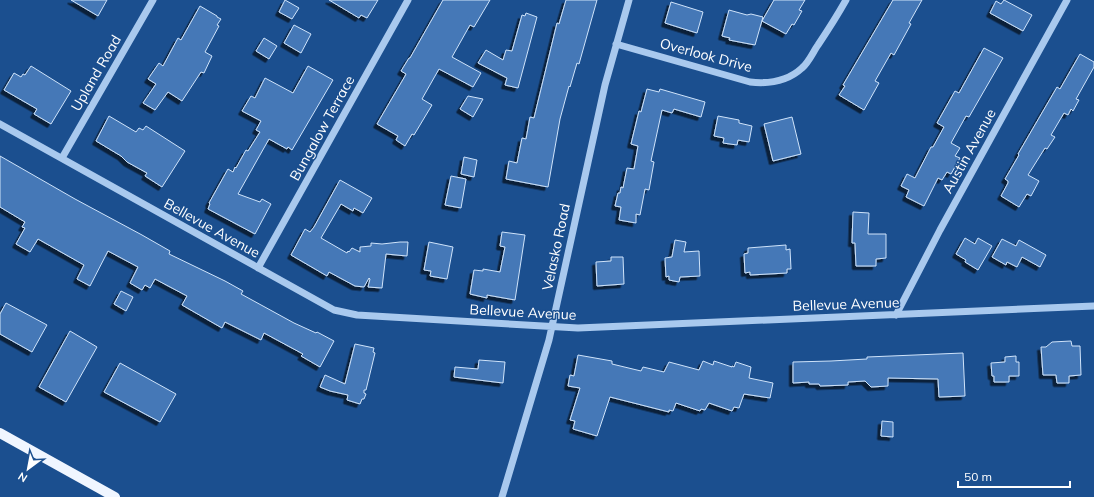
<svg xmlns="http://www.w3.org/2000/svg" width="1094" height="497" viewBox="0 0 1094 497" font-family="Mulish,sans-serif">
<defs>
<filter id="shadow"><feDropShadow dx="-3.5" dy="3.5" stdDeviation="0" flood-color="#0009"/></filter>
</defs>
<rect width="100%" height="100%" fill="#1b4f8f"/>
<path fill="#4478b7" stroke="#cfe3fa" filter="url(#shadow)" d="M71 0H107L98 16Z
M285 0 299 8 292 19 279 12Z
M329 0H378L367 18 361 15 359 18Z
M443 0H490L474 27 470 25 452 57 481 73 473 87 439 69 422 99 432 105 414 135 412 134 405 146 396 140 398 136 377 124 405 76 406 74 401 71 409 58H410Z
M566 0H597L579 64 577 63 570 87 569 86 560 119 548 187 506 179 509 161 517 163 522 138 526 139 530 117 534 118 557 23 559 24Z
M774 0H805L799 10 802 11 794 25 792 24 786 34 762 21Z
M893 0H922L909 23 911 24 894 55 891 53 875 81 879 83 864 110 839 95 845 86 843 85Z
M1004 0 1032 15 1023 31 990 13 996 1 1001 4Z
M671 2 703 12 697 33 665 23Z
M200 6 217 16V17L221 19 217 25 219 26 205 52 212 56 204 73 201 72 182 101 168 92 155 110 143 103 156 84 148 79 159 63 163 66 178 38 181 40Z
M729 10 747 15 751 14 763 17 755 45 729 40 730 38 722 36Z
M526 13 537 17 518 88 505 85 507 78 478 63 486 50 503 60 506 50 512 51 522 15 525 16Z
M294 25 311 34 301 53 284 43Z
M264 38 277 46 269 59 256 51Z
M984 48 1003 58 969 117 966 116 951 143 960 148 955 156 960 158 951 174 947 172 942 180 938 178 924 206 906 197 909 190 901 186 907 174 915 178 931 147H933L944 127 937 123 955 91 959 93Z
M1080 54 1094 62V67L1076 99 1079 100 1073 111 1071 109 1068 115 1064 113 1051 135 1055 137 1047 149 1045 148 1028 175 1039 181 1031 196 1027 194 1019 207 1001 196 1008 183V181L1005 179 1019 155 1018 154 1057 87 1060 89Z
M31 66 71 91 51 124 34 114 37 109 4 90 14 73 21 77 23 74 25 75Z
M308 66 333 80 292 150 288 147 287 149 269 139 238 194 260 202 262 199 271 204 255 234 208 209 210 204 209 203 228 169 233 172 235 167 236 168 246 150 248 151 260 132 256 130 261 121 242 111 251 96 255 98 265 78 293 93Z
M647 89 659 92 660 89 705 102 701 117 674 109 672 113 662 110 651 161 654 162 649 190 645 189 640 215 636 214V223L619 220 621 207 615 206 618 193H620L621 187 623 188 627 168 634 169 638 146 631 144 639 111 641 112Z
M468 96 483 99 473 117 460 109Z
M109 116 136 132 139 128 143 130 146 126 185 151 162 187 145 176 147 173 127 162 121 156 96 141Z
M718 116 739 120V123L752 126 749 142 738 140 737 145 723 143 724 138 714 136Z
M792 117 801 154 773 161 764 124Z
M0 156 75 199 142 235 170 251 169 254 225 281 243 291 241 294 294 323 316 333 317 332 334 341 320 367 301 356 303 354 264 333 261 340 225 322 222 328 182 305 187 296 155 279 150 288 145 285 142 290 130 283 138 267 108 251 90 286 77 279 84 265 38 239 30 252 16 244 25 228 22 227 25 222 0 207Z
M464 157 477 160 474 177 461 174Z
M451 176 466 179 461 208 445 205Z
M340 180 372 198 363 213 354 208 353 211 341 204 321 238 347 253 348 251 349 252 352 248 360 252V247L371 246V243L382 244 400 242H408L407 256 386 254 382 288 368 287 370 279 369 278 364 287 355 286 329 272 327 276 291 255 305 229 310 232 314 227Z
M853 212 869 213 868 234H886V258L876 259V266H856L855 243H852Z
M502 232 525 235 515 300 487 295V298L470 294 474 270 483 271V269L500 272 505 247 500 246Z
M965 238 975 244 978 238 992 246 978 270 965 262 966 260 956 254Z
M1002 239 1016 246 1019 240 1046 255 1040 267 1022 257 1017 267 1007 262 1006 265 992 257Z
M675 240 686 242 684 252 699 251 700 276 680 277 679 282 669 280V276L666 277 665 258 672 257Z
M429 242 453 247 447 279 430 276 431 271 424 270Z
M786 245V250L790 249 791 269H787V273L750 275V272L745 273 744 254 748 253V248Z
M611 257H623L624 284 597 286 596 262 611 261Z
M121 291 133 297 126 311 114 304Z
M6 303 47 325 32 352 0 334V314Z
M70 331 97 347 66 402 39 387Z
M1071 341 1072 346H1080L1081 375 1069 376V383H1057L1056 375H1043L1041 347H1046L1052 342Z
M355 344 374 348 373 352 375 353 366 390H364V393L366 394 364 399H362L360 404 347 400 348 395 330 391 320 387 325 375 345 384Z
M963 353 965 396 939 397 938 379 888 378V386L871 387 865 381 848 382V385L820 386 819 384H809V382L793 383V362L831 361 867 359V357Z
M578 355 612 361V364L641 371 643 367 664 372 669 362 699 370 703 361 713 365 714 361 732 367V366L734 367 736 362 751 367 749 378 773 383 770 398 744 394 739 408 734 407 732 411 709 403 705 410 701 409 700 411 676 403 673 411 669 410V412L610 397 597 436 573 429 575 421 570 420 580 388 568 386 570 375 574 376Z
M1016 356V362H1019V376H1009V382H994V376H992L991 363 1005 362V357Z
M479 360 505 362 503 383 454 377 455 367 478 369Z
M120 363 176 394 160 422 104 392Z
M882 421 893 422V437L881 436Z"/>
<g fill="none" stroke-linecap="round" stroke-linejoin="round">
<path stroke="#a9c9ee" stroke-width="7" d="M616 44 750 82C768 84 788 81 802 68 809 62 813 52 818 45 828 30 837 16 846 0
M0 124 334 310 357 315 578 328 1094 306
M62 158 153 0
M258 268 408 0
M896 315 940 230 1067 0
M502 497 549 340 605 85 629 0"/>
<path stroke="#f0f6ff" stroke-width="10" d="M0 433 115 497"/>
</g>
<g text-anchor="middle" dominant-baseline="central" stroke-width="3" stroke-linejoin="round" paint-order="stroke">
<g font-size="14" fill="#fff" stroke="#1b4f8f">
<text transform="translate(706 55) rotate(15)">Overlook Drive</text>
<text transform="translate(96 73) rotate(-60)">Upland Road</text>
<text transform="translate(322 128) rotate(-61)">Bungalow Terrace</text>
<text transform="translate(969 151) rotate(-61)">Austin Avenue</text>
<text transform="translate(212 228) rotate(29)">Bellevue Avenue</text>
<text transform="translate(556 247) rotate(-78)">Velasko Road</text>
<text transform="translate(846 304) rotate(-2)">Bellevue Avenue</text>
<text transform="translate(523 312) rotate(3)">Bellevue Avenue</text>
</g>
</g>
<g transform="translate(28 469) rotate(212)" stroke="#1b4f8f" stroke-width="3" paint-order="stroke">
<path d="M0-3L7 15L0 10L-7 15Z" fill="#ffffff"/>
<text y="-6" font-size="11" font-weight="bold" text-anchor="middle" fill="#ffffff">N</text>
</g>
<path d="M958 481v6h112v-6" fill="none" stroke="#ffffff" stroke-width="2"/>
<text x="964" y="481" font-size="12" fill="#ffffff" stroke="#1b4f8f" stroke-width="3" paint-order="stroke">50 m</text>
</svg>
